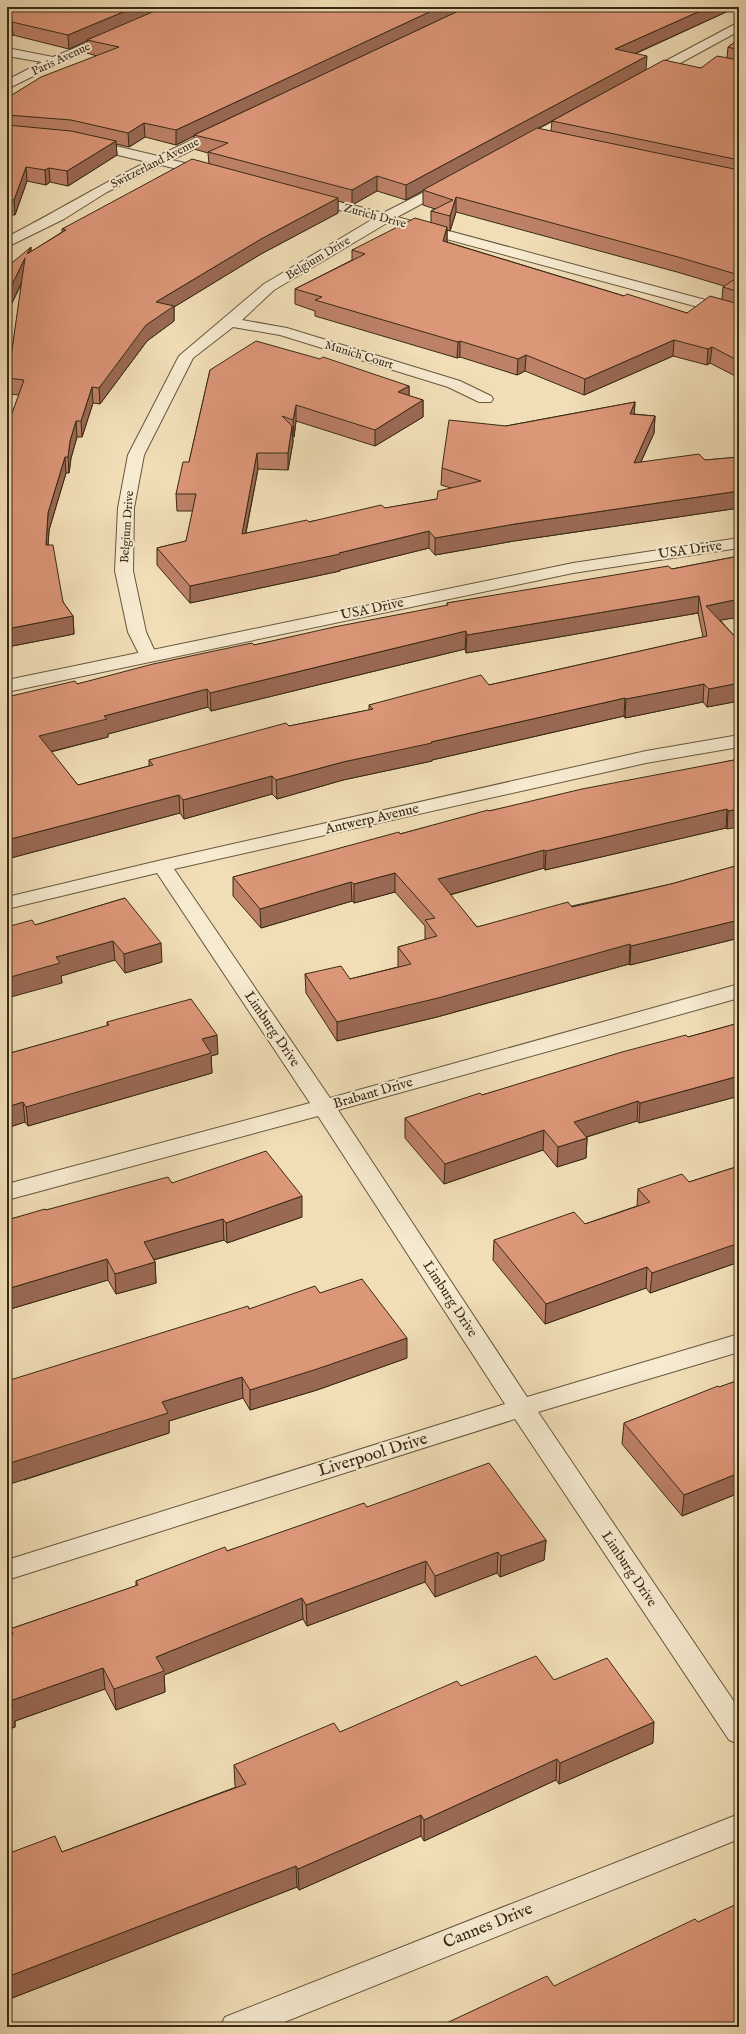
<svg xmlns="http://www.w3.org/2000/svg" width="746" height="2034" viewBox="0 0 746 2034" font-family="'IM FELL English',serif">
<rect width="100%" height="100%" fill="#f1deb7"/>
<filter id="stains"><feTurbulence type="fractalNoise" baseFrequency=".005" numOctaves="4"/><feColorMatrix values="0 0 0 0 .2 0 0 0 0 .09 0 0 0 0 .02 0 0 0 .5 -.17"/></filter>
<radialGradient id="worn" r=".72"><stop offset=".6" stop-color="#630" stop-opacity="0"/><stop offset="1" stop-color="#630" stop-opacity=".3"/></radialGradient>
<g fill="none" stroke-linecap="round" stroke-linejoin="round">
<defs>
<path id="minor" d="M739 22V31L651 79 647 80 641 76 643 73Z
M114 32 120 36 118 39 58 64 7 89V80L42 62 7 56V48L53 57Z
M578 109 583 110 584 113 583 116 525 147H515L513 144 515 141Z
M221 126 228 130 226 133 172 160 215 170 217 173 215 176 210 177 161 165 107 192 64 219 7 247V237C54 213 99 185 147 162L81 146 79 143 81 140 86 139 158 156Z
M450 179 455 180 457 183 455 186 397 217 739 309V318L387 223 274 290 242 320 287 328 460 381 491 396 493 399 491 402H479L448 387 280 335 233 327 193 358 144 455 134 508 133 571 146 632 157 656 154 660 148 662 142 660 128 632 115 571 118 508 128 455 179 356 264 284 373 219 305 201 303 198 305 195 310 194 383 213Z
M739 735V747L646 763 174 869 330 1098 739 984V998L338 1110 527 1397 739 1334V1352L538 1412 739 1709V1744L729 1740 515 1419 7 1580V1560L505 1404 318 1116 7 1200V1184L310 1103 157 873 7 909V897L162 860 646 751Z
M739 1814V1839L272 2027H220L225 2017Z"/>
<path id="tertiary" d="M739 538V548L573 573 7 692V680L573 563Z"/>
</defs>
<use href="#minor" stroke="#67573e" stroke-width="2"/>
<use href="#tertiary" stroke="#67573e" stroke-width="2"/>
<use href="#minor" fill="#f6ead0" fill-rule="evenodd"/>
<use href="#tertiary" fill="#f6ead0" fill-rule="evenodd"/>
</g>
<path fill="#bd8167" stroke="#392a15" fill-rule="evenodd" d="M7 7H737L635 54 646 70 701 68 727 58 728 47 739 39V378L710 363 707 365 673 356 584 395 525 371 517 375 460 357 457 358 315 316V311L295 304V289L352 260V250L431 223V211L435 209 423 205V190L406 200 377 191 352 205 338 201V213L261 254 174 307V321L147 341 100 404 93 403 82 437H77L71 458 69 473H66L49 530 48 545 63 602 73 616 74 634 7 647V427L19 395 9 394 8 378 22 283 7 313V267L62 232V229L209 164 208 153 194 149V136L176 145 145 137 129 147 116 144 117 155 68 186 50 182 46 185 27 181 15 215H7V98L97 56 87 53V41L69 49 13 35ZM599 95 552 121 551 131 538 129ZM456 212 677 272 724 286 723 287 722 299 687 313 624 296 447 242V230L450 231Z
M210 370 409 386V396L423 400V417L375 446 296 421 294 437 293 436V442L288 470 258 469 246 533 437 499 451 488 441 485 442 468 506 426 635 402 634 414 655 416 654 433 641 462 705 460 739 457V508L514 541 435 555 429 548 340 570V571L190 603 157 565V548L186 541 193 511H177L176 494 189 462Z
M739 556V617L720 620 739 641V701L707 707 703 702 625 718 624 716 432 760V761L343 780 277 799 272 794 184 819 180 813 7 859V697L77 684 254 645 447 606V603L672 569ZM698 613 703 637 489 685 369 705V710L289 726 149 760V766L78 785 51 752 108 737V734L208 707 211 711 465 649 466 653Z
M739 759 727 829 726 828 545 870 544 868 450 895 477 927 671 884 739 865V938L731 940 630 965 629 964 437 1017 337 1041 306 993 305 974 350 979 398 967V947L425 940V926L395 892 354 903 352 901 261 928 233 896V877L489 811Z
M125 898 162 962 125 973 115 960 61 976 62 983 35 925Z
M107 1022 218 1054 211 1056 212 1073 28 1126 25 1122 7 1128V1054L107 1026Z
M739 1023V1096L639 1123 637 1121 587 1137V1138L586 1158 557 1167 543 1150 444 1184 405 1138V1118L482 1095 688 1037Z
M739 1166V1262L650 1293 646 1288 545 1324 493 1260 494 1240 585 1224 637 1206 638 1189 689 1182Z
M172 1183 302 1217 227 1243 224 1240 154 1260 155 1262 156 1283 116 1294 108 1280 7 1310V1220L46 1210Z
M320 1293 407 1358 317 1390 250 1410 243 1398 169 1421V1433L24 1480 249 1309Z
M739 1380V1493L682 1516 622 1444 624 1423Z
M367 1507 546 1540 544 1560 500 1577 497 1573 435 1597 425 1582 307 1626 303 1619 164 1675 165 1692 116 1710 105 1689 15 1721V1727L7 1730V1636L11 1635 10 1629 136 1586V1581L227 1551Z
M554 1680 653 1743 559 1784 556 1780 424 1841 421 1836 299 1890 297 1887 7 2000V1854L62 1852 236 1787 235 1786 234 1765 340 1732 461 1686Z"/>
<path fill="#9a6954" stroke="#392a15" d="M135 7H167L87 40V41L69 49 68 35Z
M440 7H467L194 135V136L176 145V130Z
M709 7H737L614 63 615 49Z
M12 22 13 35 7 42V27Z
M647 56 646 70 406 200V185Z
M144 123 145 137 129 147 128 133Z
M116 141 117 155 68 186 67 171Z
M26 167 27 181 15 215 14 200Z
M49 168 50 182 46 185 45 170Z
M377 176V191L352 205V190Z
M456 197V212L450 231V216Z
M338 198V213L261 254 174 307V321L147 341 100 404 99 388 156 302 261 239Z
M447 227V242L443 241Z
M31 247 32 262 27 254Z
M25 258 26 273 7 313V295Z
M674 340 673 356 584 395 585 379Z
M460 341V357L457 358 458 342Z
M712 347 710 363 707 365 708 349Z
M526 355 525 371 517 375 518 359Z
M409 386V402L398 392Z
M92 387 93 403 82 437 81 421Z
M423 400V417L375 446V430Z
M635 402 634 418 630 414Z
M296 405V421L294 437 293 420Z
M655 416 654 433 633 479 634 463Z
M76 421 77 437 71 458 69 473 68 457 70 441Z
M292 426 293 442 288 470V453Z
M257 453 258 469 242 551V534Z
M65 457 66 473 49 530 47 562 46 545 48 513Z
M739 491V508L514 541 435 555V538L515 524Z
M429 531V548L340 570V571L190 603V586L339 553Z
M699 596 698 613 466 653 467 635Z
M739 599V617L705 623 706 606Z
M73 616 74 634 7 647V629Z
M466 631 465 649 211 711 210 693Z
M739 683V701L707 707 709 689Z
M704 684 703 702 625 718 626 699Z
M207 689 208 707 108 734V737L41 754 39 736 104 716Z
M625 698 624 716 432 760V761L343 780 277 799 276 780 343 762Z
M272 776V794L184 819 183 800Z
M179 795 180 813 7 859V840Z
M727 809 726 828 545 870 546 851Z
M739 809V827L727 829 728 811Z
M544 850V868L438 898V879Z
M395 873V892L354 903V884Z
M351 882 352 901 261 928 260 909Z
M739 920V938L630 965 631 946Z
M113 941 115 960 61 976 62 983 7 998V978L56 957Z
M161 943 162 962 125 973 124 954Z
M630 944 629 964 437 1017 337 1041V1022Z
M217 1035 218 1054 211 1056 212 1073 28 1126 26 1107 202 1039Z
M739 1076V1096L639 1123 640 1103Z
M638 1101 637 1121 573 1141 574 1122Z
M23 1102 25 1122 7 1128V1107Z
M544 1130 543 1150 444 1184 445 1164Z
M587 1138 586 1158 557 1167 558 1147Z
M302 1196V1217L227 1243 226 1223Z
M223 1219 224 1240 145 1262 144 1242Z
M739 1234V1262L650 1293 652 1273Z
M107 1259 108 1280 7 1310V1289Z
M155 1262 156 1283 116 1294 115 1274Z
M647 1267 646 1288 545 1324 546 1304Z
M407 1338V1358L317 1390 250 1410V1390Z
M242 1377 243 1398 169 1421V1433L7 1485V1464L162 1402Z
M739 1473V1493L682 1516 684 1495Z
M546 1540 544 1560 500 1577 501 1556Z
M498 1552 497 1573 435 1597V1576Z
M426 1561 425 1582 307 1626 306 1605Z
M302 1598 303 1619 164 1675 165 1692 116 1710 114 1689 156 1657Z
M103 1668 105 1689 15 1721V1727L7 1730V1708L10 1701Z
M654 1722 653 1743 559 1784 560 1763Z
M557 1759 556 1780 424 1841V1820Z
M421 1815V1836L299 1890 298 1869Z
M296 1866 297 1887 7 2000V1977Z
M703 2024V2027H697Z"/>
<path fill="#dc9678" stroke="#392a15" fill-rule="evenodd" d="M7 7H135L68 35 12 22 7 27Z
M164 7H440L176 130 144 123 128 133 71 120 7 115V98L41 77 119 47 87 40Z
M467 7H709L615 49 647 56 406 185 377 176 352 190 208 152 228 143 194 135Z
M739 39V50L728 47Z
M717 56 739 60V160L552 121 664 60 701 68Z
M7 125 71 131 116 141 67 171 49 168 45 170 26 167 14 200H7Z
M537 128 739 170V275L678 257 456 197 450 216 431 211 453 200 423 190Z
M192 159 338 198 261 239 156 302 174 306 146 325 99 388 92 387 81 421H76L70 441 68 457H65L48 513 46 545H53L63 602 73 616 7 629V427L24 380 8 378 25 258 7 295V267L31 247 27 254 66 230 62 229Z
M415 218 447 227 443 241 624 296 627 294 687 313 710 296 739 304V361L712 347 708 349 674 340 585 379 526 355 518 359 460 341 458 342 315 300 322 297 295 289 365 254 352 250Z
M739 276V292L723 287Z
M256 341 320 359 323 357 409 386 398 392 423 400 375 430 296 405 293 420 282 416 292 426 288 453H257L242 534 307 520 309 522 381 505 385 508 437 499 438 491 481 481 442 468 449 420 506 426 635 402 630 414 655 416 634 463 699 454 705 460 739 457V491L515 524 435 538 429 531 339 553 340 554 190 586 157 548 186 541 196 494H176L183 462H189L210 370Z
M739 556V599L706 606 739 641V683L709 689 704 684 626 699 625 698 431 742 432 743 343 762 276 780 272 776 183 800 179 795 7 840V697L75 681 77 684 153 664 252 643 254 645 334 627 448 605 447 603 668 566 672 569ZM699 596 707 636 489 685 481 675 369 705 373 709 289 726 286 723 149 760 153 765 78 785 39 736 107 719 104 716 207 689 210 693 466 631 467 635Z
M739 759V809L728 811 727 809 546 851 544 850 438 879 477 927 568 902 572 907 671 884 739 865V920L631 946 630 944 438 998 337 1022 305 974 341 966 350 979 411 964 398 947 437 936 425 920 435 918 395 873 354 884 351 882 260 909 233 877 399 832 400 834 488 810 489 811 582 789Z
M125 898 161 943 124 954 113 941 56 957 60 963 7 978V927L32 920 35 925Z
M191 999 217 1035 202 1039 211 1053 26 1107 23 1102 7 1107V1054L109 1025 107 1022Z
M739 1023V1076L640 1103 638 1101 574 1122 587 1138 558 1147 544 1130 445 1164 405 1118 480 1093 482 1095 622 1052 686 1035 688 1037Z
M266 1151 302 1196 226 1223 223 1219 144 1242 155 1262 115 1274 107 1259 7 1289V1220L45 1209 46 1210 168 1177 172 1183Z
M739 1166V1234L737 1235 739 1237V1243L652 1273 647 1267 546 1304 494 1240 574 1212 585 1224 650 1202 638 1189 682 1174 689 1182Z
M362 1279 407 1338 317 1369 250 1390 242 1377 162 1402 168 1413 7 1464V1381L248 1306 249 1309 315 1286 320 1293Z
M739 1380V1473L684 1495 624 1423 718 1386 719 1387Z
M489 1463 546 1540 501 1556 498 1552 435 1576 426 1561 306 1605 302 1598 156 1657 164 1671 114 1689 103 1668 10 1701 13 1706 7 1708V1636L13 1634 10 1629 138 1585 136 1581 225 1547 227 1551 364 1503 367 1507Z
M536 1656 554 1680 607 1658 654 1722 560 1763 557 1759 424 1820 421 1815 298 1869 296 1866 7 1977V1854L55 1836 62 1852 246 1784 234 1765 334 1723 340 1732 457 1681 461 1686Z
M739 1903V2027H705L703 2024 697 2027H438L547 1976 554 1986 695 1919 698 1922Z"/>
<g text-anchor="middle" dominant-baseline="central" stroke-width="4" stroke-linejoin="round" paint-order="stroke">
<g font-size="12" fill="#392a15" stroke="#f6ead0">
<text transform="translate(61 59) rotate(-25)">Paris Avenue</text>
<text transform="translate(155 163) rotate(-27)">Switzerland Avenue</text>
<text transform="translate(375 216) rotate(15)">Zurich Drive</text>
<text transform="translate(318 258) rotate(-31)">Belgium Drive</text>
<text transform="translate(359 355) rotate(17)">Munich Court</text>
<text transform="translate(127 527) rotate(-86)">Belgium Drive</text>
</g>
<g font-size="14" fill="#392a15" stroke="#f6ead0">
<text transform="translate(690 550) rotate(-8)">USA Drive</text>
<text transform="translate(372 609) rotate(-12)">USA Drive</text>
<text transform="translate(372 819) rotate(-13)">Antwerp Avenue</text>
<text transform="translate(272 1029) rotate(56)">Limburg Drive</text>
<text transform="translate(373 1093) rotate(-16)">Brabant Drive</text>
<text transform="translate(450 1299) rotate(57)">Limburg Drive</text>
<text transform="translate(629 1569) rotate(56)">Limburg Drive</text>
</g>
<g font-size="17" fill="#392a15" stroke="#f6ead0">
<text transform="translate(373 1455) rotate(-17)">Liverpool Drive</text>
<text transform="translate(488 1926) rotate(-22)">Cannes Drive</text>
</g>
</g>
<rect width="746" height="2034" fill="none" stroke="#f1deb7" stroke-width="24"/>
<rect x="8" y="8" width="730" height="2018" fill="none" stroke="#392a15" stroke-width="2"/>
<rect x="12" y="12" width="722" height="2010" fill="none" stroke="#392a15"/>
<rect width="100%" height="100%" filter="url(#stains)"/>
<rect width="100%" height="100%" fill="url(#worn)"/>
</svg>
